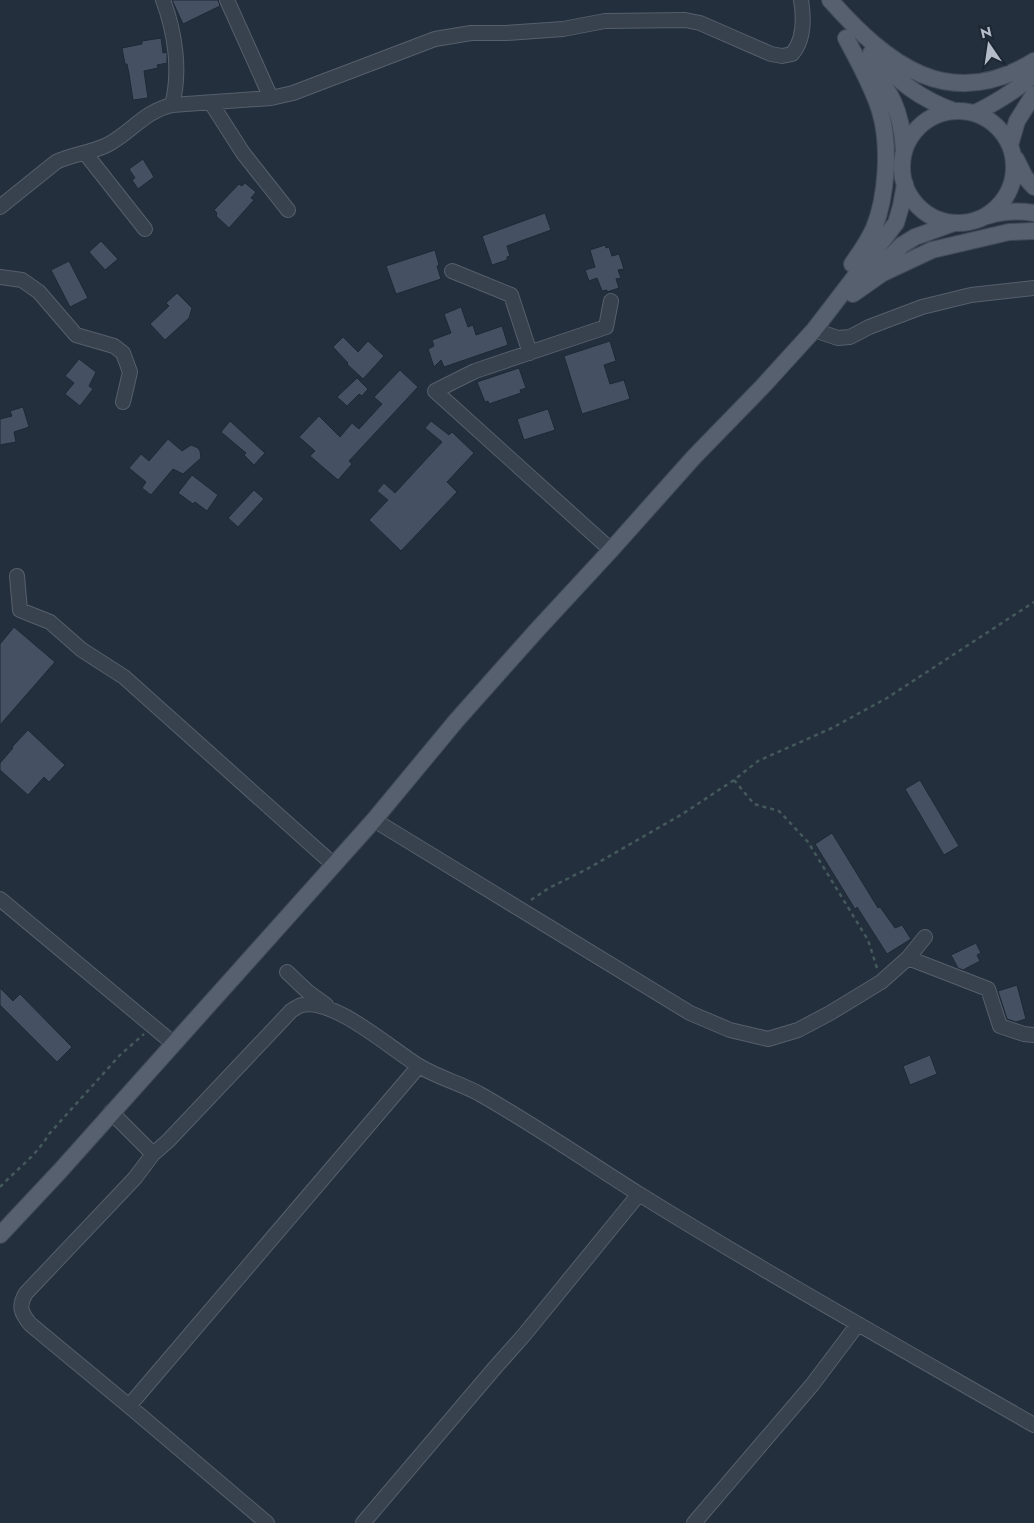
<svg xmlns="http://www.w3.org/2000/svg" width="1034" height="1523" viewBox="0 0 1034 1523" font-family="Jost,sans-serif">
<rect width="100%" height="100%" fill="#242f3e"/>
<path fill="#455162" stroke="#1f2835" d="M172 0H218L220 6 183 24Z
M161 38 163 53 167 52V63L157 65 158 68 144 71 148 98 133 100 129 74 127 64H125L122 48 142 44V41Z
M143 159 154 177 138 189 132 180 135 178 129 169Z
M245 183 256 192 251 198 254 200 229 228 216 216 217 213 214 210 239 184 242 186Z
M545 213 551 230 507 246 510 256 507 257V260L492 265 482 236Z
M101 241 118 259 105 270 89 252Z
M605 245 606 248 609 247 612 256 619 254 624 269 618 270 621 278 616 279 619 288 607 292V290L602 291 597 278 589 281 585 270 595 267 590 250Z
M435 250 439 265 437 266 441 279 396 294 386 266Z
M69 261 88 298 70 307 51 270Z
M177 293 192 308 189 318 165 340 150 324 169 306 166 303Z
M461 307 468 327 473 325 476 335 502 326 508 345 444 367 441 360 434 367 428 349 434 346 432 340 451 333 444 314Z
M343 337 358 352 368 341 384 356 363 379 347 364 348 363 333 347Z
M610 341 616 361 604 365 610 384 624 380 630 399 582 414 564 356Z
M79 359 96 372 89 386 93 389 80 406 65 394 74 383 65 376Z
M519 368 526 388 520 390 521 393 489 404 488 401 485 402 477 382Z
M400 370 418 387 349 461 352 464 338 480 310 456 315 451 299 437 319 416 340 437 352 423 359 429 382 404 374 397Z
M357 378 368 389 362 396 359 394 347 406 337 397Z
M23 407 29 427 14 432 16 442 0 445V419L12 416 10 411Z
M548 409 555 430 524 440 517 419Z
M230 421 265 453 254 465 244 455 246 453 221 432Z
M431 421 449 435 452 432 474 453 447 482 457 492 401 551 369 520 388 500 377 491 384 483 395 493 442 442 425 428Z
M168 439 182 451 191 445 198 448 200 451 201 458 183 474 173 469 151 495 142 488 146 482 129 468 141 454 149 461Z
M192 475 218 495 207 511 195 502 193 504 178 493Z
M254 490 264 499 238 527 228 518Z
M14 627 55 662 0 725V644Z
M28 730 65 765 49 782 44 777 28 795 0 770V763L13 748 12 747Z
M920 780 959 846 944 855 905 789Z
M832 833 878 908 880 907 895 928 902 925 911 939 887 954 857 907 855 909 815 844Z
M976 943 981 953 977 955 980 961 963 970 958 968 951 955Z
M1017 985 1026 1019 1016 1022 1007 1019 998 991Z
M0 988 13 1001 20 994 72 1047 57 1062 0 1005Z
M930 1055 937 1074 910 1085 903 1066Z"/>
<g fill="none" stroke-linecap="round" stroke-linejoin="round">
<defs>
<path id="minor" d="M163 0C175 32 181 71 172 105
M227 0 271 98
M211 103 243 153 288 210
M85 153 145 229
M0 207 56 162C72 154 91 153 107 145 132 132 143 112 172 105L271 98 293 93 435 39 471 33H506L563 29 605 21 685 20 700 23 771 54 782 56 792 54C805 39 804 18 801 0
M452 271 511 295 530 353
M0 277 22 280 39 292 76 335 114 346 123 353 130 372 123 402
M814 330 838 338 850 337 869 327 922 307 971 295 1034 288
M611 550 435 391 475 371 606 327 611 301
M17 576 20 610 50 622 82 650 124 677 334 865
M374 820 690 1013 730 1030 768 1039 798 1030 830 1013 881 982 908 958 925 937
M0 899 174 1044
M908 958 988 989 1000 1026 1024 1034 1034 1035
M287 972 308 992 326 1005
M111 1112 153 1154 135 1178 26 1293C18 1306 21 1313 30 1324L129 1406 267 1523
M153 1154 168 1141 291 1011C294 1009 298 1006 302 1005 335 998 392 1050 419 1066 437 1077 459 1083 478 1093 533 1124 585 1160 639 1194 768 1274 902 1349 1034 1425
M129 1406 419 1066
M363 1523 493 1370 524 1335 639 1194
M694 1523 812 1385 858 1324"/>
<path id="major" d="M830 0C887 64 949 114 1034 61
M846 38C858 61 872 85 880 111 890 144 887 196 874 228 868 241 860 253 852 264
M871 53C900 81 914 96 954 111
M865 60C891 93 901 107 904 150
M902 167a56 56 0 1 1 112 0a56 56 0 1 1-112 0Z
M975 113C997 102 1016 91 1034 74
M1010 145 1017 121 1034 94
M1016 159 1025 177 1034 187
M987 216C1003 211 1017 210 1034 213
M875 272 902 245 915 237 954 223
M853 294 883 273 932 250 1009 232 1034 231
M0 1235 60 1171 374 820 456 721 537 630 611 550 694 457 764 385 814 330 896 223 901 206 905 184"/>
</defs>
<use href="#minor" stroke="#565f6c" stroke-width="16"/>
<use href="#major" stroke="#414a57" stroke-width="18"/>
<path stroke="#44595c" stroke-width="2.5" stroke-dasharray="4 4" stroke-linecap="butt" d="M734 780 754 804 779 811 808 842 868 940 877 968
M531 900 549 888 587 869 684 813 734 780 758 761 832 728 887 698 1034 602
M0 1187C17 1169 37 1155 49 1134L120 1055 144 1034"/>
<use href="#minor" stroke="#38414e" stroke-width="14"/>
<use href="#major" stroke="#56606e" stroke-width="16"/>
</g>
<g transform="translate(989 45) rotate(347)" stroke="#1d2633" stroke-width="4" paint-order="stroke">
<path d="M0-4L9 19L0 12L-9 19Z" fill="#b4bcc9"/>
<text y="-8" font-size="14" font-weight="bold" text-anchor="middle" fill="#b4bcc9">N</text>
</g>
</svg>
